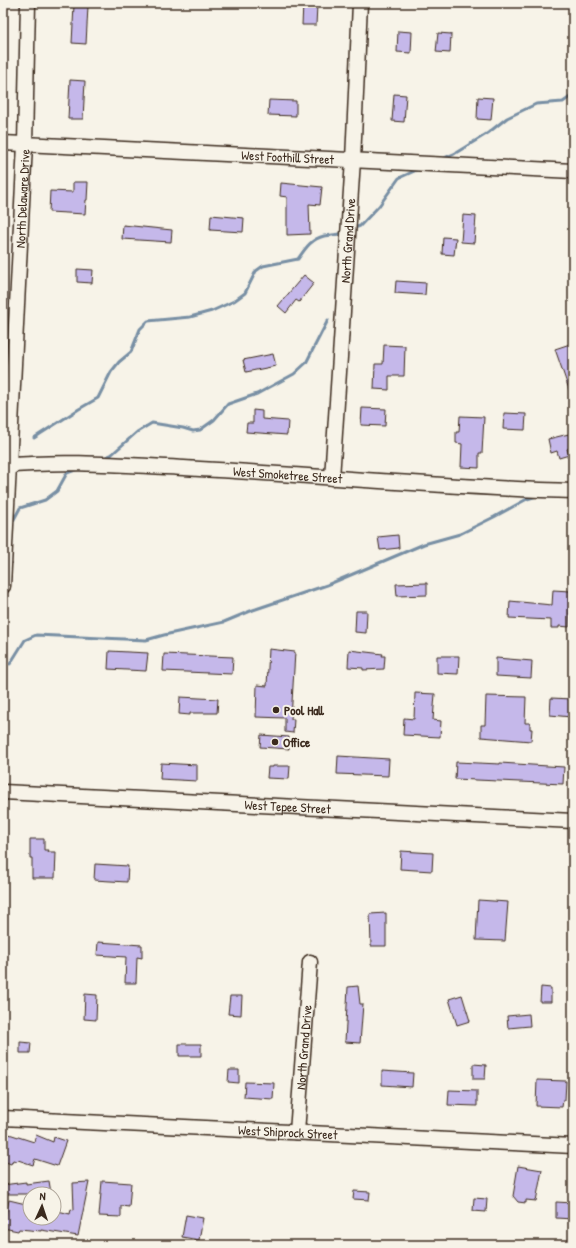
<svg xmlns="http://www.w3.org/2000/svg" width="576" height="1248" viewBox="0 0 576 1248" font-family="'Patrick Hand',sans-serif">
<rect width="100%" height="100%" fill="#f7f3e8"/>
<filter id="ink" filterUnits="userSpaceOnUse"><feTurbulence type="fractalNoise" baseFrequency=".025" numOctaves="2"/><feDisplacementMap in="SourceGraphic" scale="8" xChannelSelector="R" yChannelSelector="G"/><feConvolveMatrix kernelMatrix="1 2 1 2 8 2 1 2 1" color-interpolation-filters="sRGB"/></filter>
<g filter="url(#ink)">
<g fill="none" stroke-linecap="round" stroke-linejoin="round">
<path stroke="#788fa4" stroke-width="3" d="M442 159 454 154 488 133 507 118 536 104 563 102 573 95
M352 229 360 226 379 206 399 178 419 169
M34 438 79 409 98 398 111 372 119 362 131 352 140 329 148 321 190 317 212 311 234 301 245 293 256 271 263 266 298 259C305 249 311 239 324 236 331 235 337 235 343 233
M104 458 111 455 137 432 152 423 183 428 193 431 200 430 214 420 228 404 257 394 294 374 306 363 328 320
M12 523 20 508 45 500 57 491 67 473 78 469
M10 664 25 640 36 635 146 640 164 635 224 622 253 610 327 585 424 544 460 534 494 517 527 499 537 496"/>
</g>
<path fill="#c5b8ea" stroke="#3b2a1e" d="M303 4 317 5 316 25H302Z
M74 5 88 6 86 44 72 43Z
M398 31 412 32 411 53 397 52Z
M438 33 451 34 450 53 436 52Z
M70 80 85 81 83 119H68Z
M394 94 406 95 404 122 392 121Z
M478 97 493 98 491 120 477 119Z
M269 100 296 101V116L268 115Z
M73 182H88L87 200H86L85 214 49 212 50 191 73 192Z
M281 183 322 187 320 205 309 204 310 234 287 235V197L280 196Z
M211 215 244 218 243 232 210 230Z
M463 215 476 216 474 243 461 242Z
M123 225 172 230 171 242 122 239Z
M443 237 456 238 454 255 442 254Z
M77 269 93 270 92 283 77 282Z
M304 275 314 283 299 302 296 300 286 313 278 306Z
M396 281 426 283 425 295 395 293Z
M570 344 573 354V398H572L555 349Z
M384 345 405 346 404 376H389V390L374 389 375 364H383Z
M273 354 276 366 246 372 243 360Z
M362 408 386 409 385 426 361 425Z
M253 410 262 411V419L288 421 287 435 246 432 247 423H253Z
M504 413 526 414 525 430 503 429Z
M460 416 484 417 482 453H479V468L461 467 462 444 456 443V432H459Z
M573 433V447L567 449 569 455 559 458 557 451 551 453 548 439Z
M398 535 399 548 380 550 378 537Z
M427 583V595L397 596 396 584Z
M553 590 570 591 569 627 559 626V628H551V620L509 618 510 601 552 605Z
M356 611H367L366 633 355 632Z
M269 649 295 652 291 719H294L293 733 285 732V718L256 717 257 685 267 686Z
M349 650 383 654 382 656H385L384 669 363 670V668L348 667Z
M109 651 148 653 146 671 108 669Z
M164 654 233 657 232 674 163 671Z
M437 656H459L458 674 437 673Z
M496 658 532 661 531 678 496 676Z
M415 693 435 694 433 720 441 721 440 737 403 735 404 718 414 719Z
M486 696 526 697 525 723H530V729H532L531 741 481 737V725H485Z
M180 697 218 699 217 713H190V715L179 714Z
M551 698 572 699 571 717 550 715Z
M261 735 289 737V749L260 747Z
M338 756 389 759 388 776 337 774Z
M456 762 500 764V763L564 767 563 784 455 779Z
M161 763 197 765V781L160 779Z
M273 766H290L289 779 267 778 268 767H273Z
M30 839H44V850H49L48 852H56L55 878H32V858H30Z
M401 851 433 853 432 871 400 869Z
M95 864 128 866 127 882 94 880Z
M478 900 508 902 505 941 476 940Z
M386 913V946H371L370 914Z
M98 942 142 945V958L137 957 136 983H125L126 957 97 955Z
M358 986 360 1004H363L360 1043 345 1042 348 987Z
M541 987 551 988V1002H540Z
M85 994 97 995 96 1020 84 1019Z
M462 995 470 1021 457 1025 449 999Z
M230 996H242L241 1015 228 1014Z
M529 1014 530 1026 508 1028 507 1016Z
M20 1042 31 1043 30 1053H20Z
M179 1044H201V1056H179Z
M473 1064 486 1065 485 1079H473Z
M229 1070H239V1083L228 1082Z
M382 1071 413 1073 412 1087 382 1085Z
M537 1080 566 1081 565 1100H563L562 1107 536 1106Z
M245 1082 274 1083 273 1099 244 1097Z
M449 1090 477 1091V1106L448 1105Z
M9 1134 34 1142 36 1135 53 1142 54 1137 66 1141 57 1166 35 1159 33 1165 18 1160 17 1161 13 1160 11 1164 3 1161V1151Z
M518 1166 542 1170 536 1201 526 1200V1203L518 1202 513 1196Z
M49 1181 51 1193 47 1194H5L3 1185 26 1182V1184Z
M102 1181 131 1183 129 1207 121 1206V1217L99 1216Z
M89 1182 78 1236 41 1230V1231L19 1229 18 1231 3 1228 9 1200 30 1205V1218H54V1210L70 1214 71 1209 74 1210 73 1183Z
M354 1191 370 1192 369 1200 353 1199Z
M474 1198 487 1199 486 1212 473 1211Z
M556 1202 573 1203V1219L556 1218Z
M186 1215 203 1218 199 1240 182 1237Z"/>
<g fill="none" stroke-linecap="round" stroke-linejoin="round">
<defs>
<g id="minor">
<path id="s1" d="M3 143 573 171"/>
<path id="s2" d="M3 466C63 460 124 465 184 468 314 475 443 488 573 491"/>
<path id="s3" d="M332 478 353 160 360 3"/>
<path id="s4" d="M3 586 25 144 28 3"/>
<path id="s5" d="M3 792 573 821"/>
<path id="s6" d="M3 1118 573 1146"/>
<path id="s7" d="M297 1132 310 962"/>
</g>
</defs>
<use href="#minor" stroke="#3b2a1e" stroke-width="17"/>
<use href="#minor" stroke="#f7f3e8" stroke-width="14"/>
</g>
</g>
<g fill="#3b2a1e" stroke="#f7f3e8" stroke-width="1.5">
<circle cx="276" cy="710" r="4"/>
<circle cx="275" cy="742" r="4"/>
</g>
<g text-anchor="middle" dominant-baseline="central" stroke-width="4" stroke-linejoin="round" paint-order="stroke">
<g font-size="13" fill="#3b2a1e" stroke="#f7f3e8">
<text stroke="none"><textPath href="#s1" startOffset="285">West Foothill Street</textPath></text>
<text stroke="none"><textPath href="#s4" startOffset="388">North Delaware Drive</textPath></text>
<text stroke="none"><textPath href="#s3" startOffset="238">North Grand Drive</textPath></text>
<text stroke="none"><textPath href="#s2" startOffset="285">West Smoketree Street</textPath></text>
<text stroke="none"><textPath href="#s5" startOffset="285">West Tepee Street</textPath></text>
<text stroke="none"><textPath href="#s7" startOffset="85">North Grand Drive</textPath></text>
<text stroke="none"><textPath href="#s6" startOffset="285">West Shiprock Street</textPath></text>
</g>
<g font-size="13" font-weight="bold" fill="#3b2a1e" stroke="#f7f3e8" text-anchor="start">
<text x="284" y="710">Pool Hall</text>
<text x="283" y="742">Office</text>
</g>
</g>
<rect width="576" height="1248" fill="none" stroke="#f7f3e8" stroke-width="16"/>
<rect x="8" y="8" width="560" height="1232" fill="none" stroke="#3b2a1e" stroke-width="1.5" filter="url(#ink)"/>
<g transform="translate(42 1206) rotate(3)"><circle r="19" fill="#f7f3e8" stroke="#aca397"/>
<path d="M0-3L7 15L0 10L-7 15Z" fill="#3b2a1e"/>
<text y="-6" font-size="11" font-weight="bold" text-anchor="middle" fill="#3b2a1e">N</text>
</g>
</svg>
